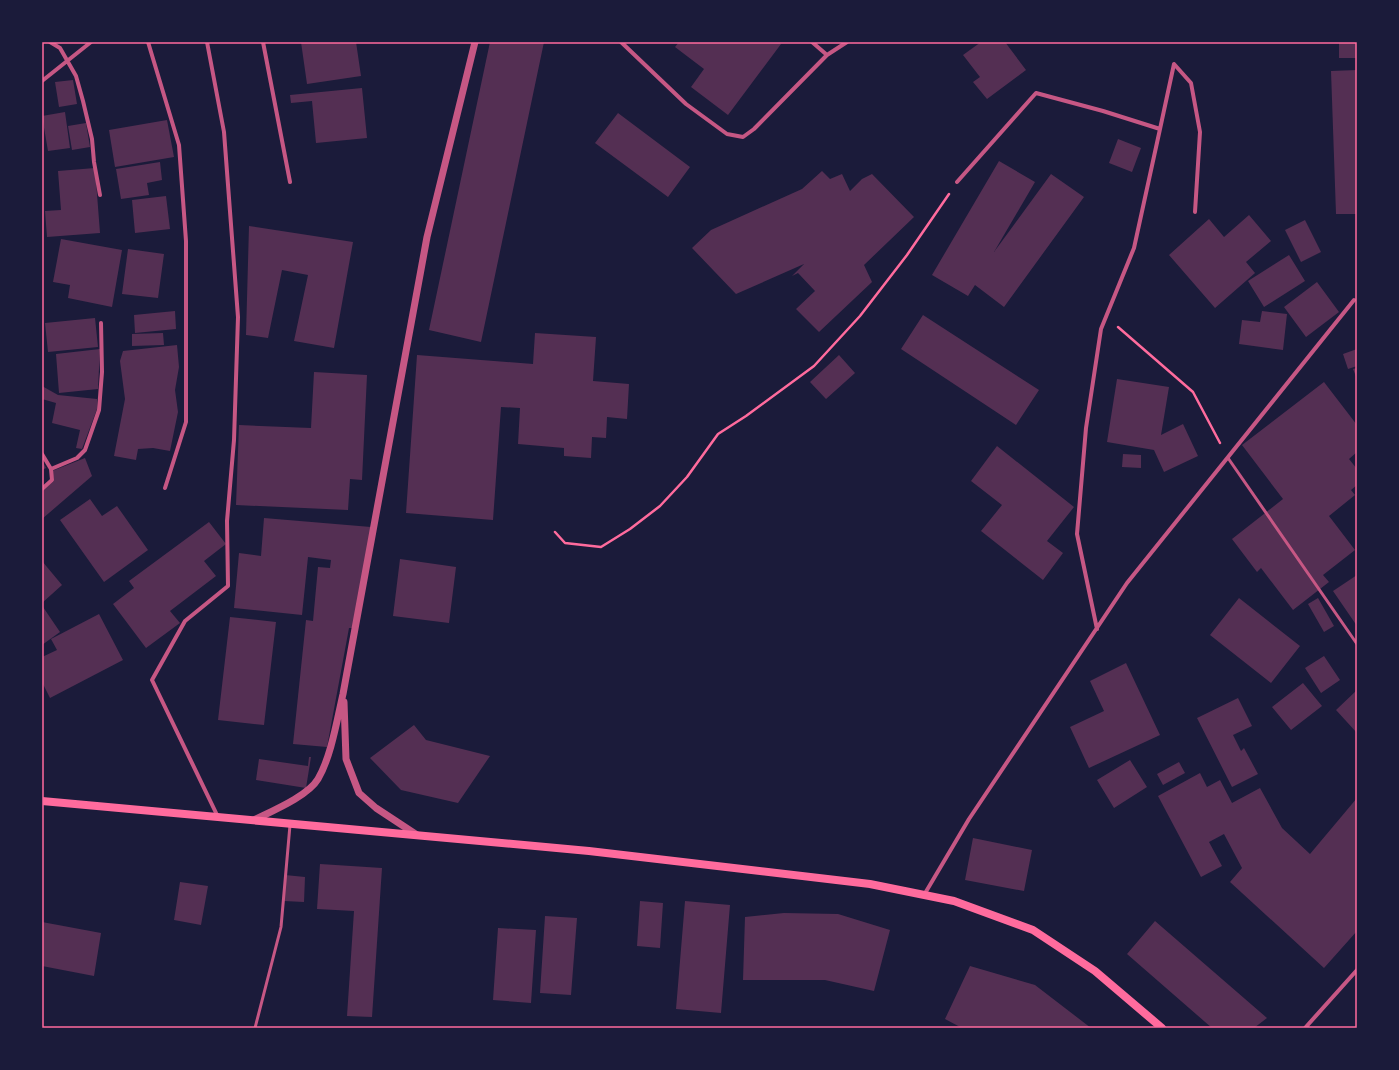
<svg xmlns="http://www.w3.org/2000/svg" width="1399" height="1070" viewBox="0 0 1399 1070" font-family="Karla,sans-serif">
<rect width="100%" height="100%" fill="#1b1b3a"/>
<path fill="#542f53" d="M301 42H356L361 76 307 84Z
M490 42H544L481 342 429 330Z
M679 42H778L781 44 728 115 691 87 704 69 675 47Z
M981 42H1005L1026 70 987 99 973 82 980 77 963 55Z
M1339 42H1357V58H1339Z
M1357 70V214H1336L1331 71Z
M73 80 77 104 59 107 55 82Z
M362 88 367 138 316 143 312 101 291 103 290 95Z
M65 112 70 148 48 151 42 116Z
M618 113 690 167 668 197 595 143Z
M167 120 174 157 115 167 109 130Z
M86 123 90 147 72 150 68 126Z
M1118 139 1141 148 1132 172 1109 163Z
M999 161 1035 182 994 252 1051 174 1084 197 1004 307 975 285 968 296 932 275Z
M160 162 162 180 147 183 149 195 121 199 116 169Z
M95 168 100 233 47 237 45 211 61 210 58 171Z
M822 171 830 179 842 174 850 191 862 179 872 174 914 217 864 265 872 282 819 332 796 309 815 291 798 273 792 276 804 264 736 294 692 248 711 230 802 189Z
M166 196 170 229 135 233 132 200Z
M1249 215 1271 241 1246 262 1255 273 1215 308 1169 255 1209 219 1224 237Z
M1305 220 1321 252 1301 262 1285 230Z
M249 226 353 242 334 348 294 341 308 275 282 270 268 338 246 335Z
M61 239 122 250 112 307 68 298 70 285 53 282Z
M128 249 164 254 158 298 122 294Z
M1289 255 1305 281 1264 307 1248 281Z
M1317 282 1339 312 1306 337 1284 307Z
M175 311 176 329 135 333 134 315Z
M1262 311 1287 314 1283 350 1239 344 1242 320 1260 322Z
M923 315 1039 390 1016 425 901 349Z
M95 318 98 347 48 352 45 323Z
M163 333 164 345 132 346V334Z
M535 333 596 337 593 381 629 384 627 419 607 417 606 438 592 437 591 458 564 456V448L518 444 520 408 501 407 493 520 406 513 417 355 533 364Z
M177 345 179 367 175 390 178 412 170 451 153 448 138 449 136 460 114 456 125 399 120 361 123 351Z
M100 349 98 389 59 393 56 354Z
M1357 349V366L1348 369 1343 354Z
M839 355 855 373 826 399 810 382Z
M1357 368V379L1353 369Z
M314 372 367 375 362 480 350 479 348 510 236 505 239 425 311 428Z
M1117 379 1169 387 1161 435 1183 424 1198 456 1164 472 1154 450 1107 442Z
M1324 382 1357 425V452L1349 459 1357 469V485L1351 490 1355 495 1329 516 1355 550 1323 575 1329 582 1293 610 1261 568 1257 572 1232 539 1283 499 1242 445Z
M42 386 58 395 97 399V409L82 449 76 448 80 430 52 423 56 403 42 399Z
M997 446 1074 507 1047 541 1063 553 1043 580 981 531 1002 505 971 481Z
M1123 454 1141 455V468L1122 467Z
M85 458 92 476 42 519V491L54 481 52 471Z
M42 460 46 468 42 470Z
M90 499 102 516 117 506 148 550 104 582 60 520Z
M264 518 371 527 354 628H349L327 747 293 744 306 620 313 621 318 567 330 568 331 560 308 557 302 615 234 608 239 553 261 556Z
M209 522 226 544 204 561 216 576 170 611 180 623 146 648 113 604 134 588 129 581Z
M400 559 456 567 449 623 393 616Z
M42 561 62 585 42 603Z
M1357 575V626L1333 591Z
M1239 598 1300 646 1271 683 1210 635Z
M1318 598 1334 626 1324 632 1308 604Z
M43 607 60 632 42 645V608Z
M99 614 123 660 50 698 42 682V657L57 650 51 639Z
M230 617 276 622 264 725 218 720Z
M1324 656 1340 680 1321 693 1305 668Z
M1126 663 1160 735 1089 768 1070 727 1104 711 1090 681Z
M1303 683 1322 706 1291 730 1272 707Z
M1357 690V733L1336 710Z
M1238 698 1252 726 1233 735 1241 751 1244 748 1258 774 1232 787 1197 718Z
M414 725 426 740 490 756 458 803 401 790 370 758Z
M309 757H311L306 788 256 780 259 759 308 766Z
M1130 760 1147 787 1114 808 1097 780Z
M1179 762 1185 773 1163 785 1157 774Z
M1200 773 1207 787 1220 780 1232 803 1260 788 1282 828 1310 854 1357 798V931L1324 968 1230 882 1242 868 1224 834 1209 842 1222 866 1201 877 1158 796Z
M973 838 1032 850 1024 891 965 880Z
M320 864 382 868 372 1017 347 1016 354 911 317 909Z
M285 875 305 877 304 902 284 901Z
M180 882 208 886 201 925 174 920Z
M640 901 663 903 660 948 637 946Z
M685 901 730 905 721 1013 676 1009Z
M784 913 838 914 890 930 874 991 825 980H743L745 917Z
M545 916 577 918 571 995 540 993Z
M1155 921 1267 1018 1254 1028H1212L1127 954Z
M42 922 101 933 94 976 42 966Z
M498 928 536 930 531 1003 493 1000Z
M970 966 1035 985 1091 1028H962L945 1019Z"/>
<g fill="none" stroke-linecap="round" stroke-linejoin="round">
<path stroke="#ff6b9d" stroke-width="2.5" d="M1118 327 1193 392 1220 443
M555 532 565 543 601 547 630 529 660 506 687 477 718 434 746 416 814 366 860 316 907 255 949 194"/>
<path stroke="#c65784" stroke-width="3" d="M1228 458 1357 644
M255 1028 281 927 290 825"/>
<path stroke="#c65784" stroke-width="4" d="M50 42 60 48 76 76 83 101 92 139 94 162 100 195
M148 42 179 145 186 241V422L165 488
M207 42 224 132 238 317 234 440 227 521 228 586 185 621 152 680 218 817
M263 42 290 182
M621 42 686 104 727 134 743 137 754 129 827 55
M812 42 827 55 847 42
M42 81 91 42
M1160 129 1174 64 1191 83 1200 132 1195 212
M957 182 1036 93 1103 111 1160 129 1134 248 1101 329 1086 428 1077 534 1097 629
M42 454 51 469 52 480 42 489
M51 469 77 458 85 450 99 410 102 372 101 323
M924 895 969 819 1127 583 1354 300
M1305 1028 1357 970"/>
<path stroke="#c65784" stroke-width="7" d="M344 702 346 759 359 793 376 808 417 835
M254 820C272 811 308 796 318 779 331 757 337 720 343 694L427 237 475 42"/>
<path stroke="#ff6b9d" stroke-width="8" d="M42 801 589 851 870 884 954 901 1033 930 1095 971 1162 1028"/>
</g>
<rect width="1399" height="1070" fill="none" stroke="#1b1b3a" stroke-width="86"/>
<rect x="43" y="43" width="1313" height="984" fill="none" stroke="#ff6b9d" stroke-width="1.5"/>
</svg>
